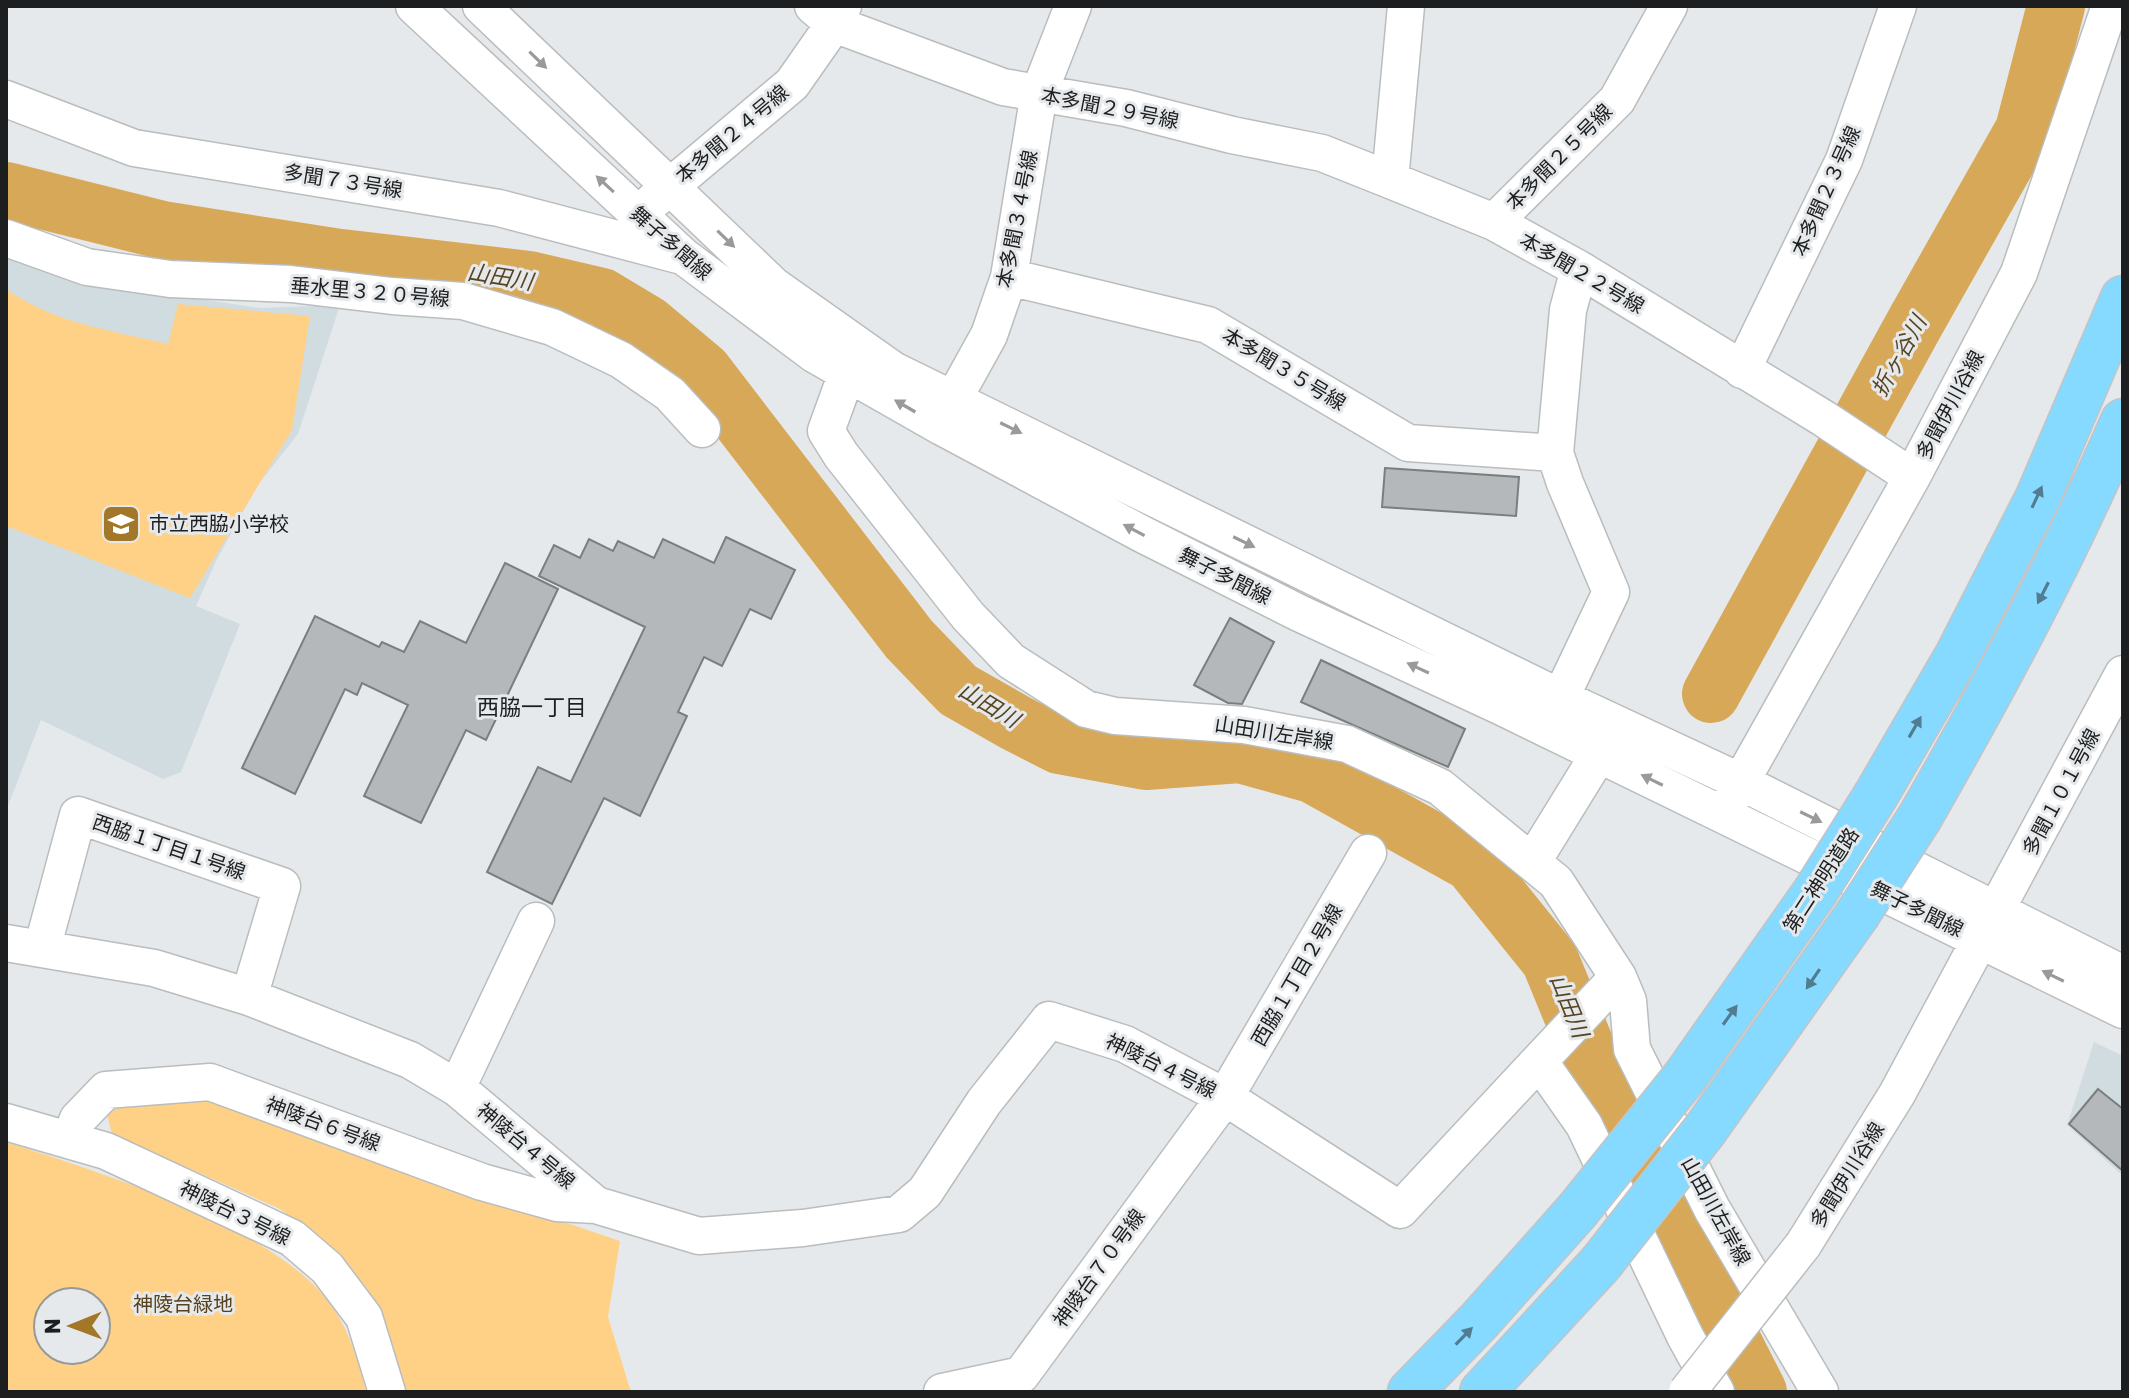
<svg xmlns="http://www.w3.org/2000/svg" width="2129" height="1398" viewBox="0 0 2129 1398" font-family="Rubik,'Noto Sans JP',sans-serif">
<rect width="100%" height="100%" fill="#e6e9eb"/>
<path fill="#d1dce1" d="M6 257 69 279 260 308 340 305 298 434 257 486 216 561 196 606 240 624 181 772 163 779 41 720 6 811Z
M2094 1042 2123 1056V1176L2067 1125Z"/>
<path fill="#ffd186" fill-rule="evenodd" d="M6 289C53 323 113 331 168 344L178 304 310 316 292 430 190 598 6 526Z
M204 1100 620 1241 608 1317 631 1392H404L403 1378 367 1288 316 1236 280 1209 112 1134 105 1107Z
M6 1142C96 1171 280 1228 333 1308 350 1333 359 1363 366 1392H6ZM48 1302H96V1350H48Z"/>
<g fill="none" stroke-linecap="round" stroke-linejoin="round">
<path stroke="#d7a857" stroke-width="58" d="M6 191 162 230 333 257 529 280 602 297 647 324 703 371 909 639 958 690 1016 723 1059 745 1146 761 1240 754 1312 774 1472 863 1550 960 1598 1077 1758 1392
M1711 694 1916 321 2024 130 2056 6"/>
</g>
<path fill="#b5b8ba" stroke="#7b7e7f" stroke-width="2" d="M1385 468 1519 477 1516 516 1382 507Z
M726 537 795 570 771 619 750 609 722 666 704 657 678 712 687 716 640 816 604 798 552 904 487 872 538 767 571 782 645 627 539 576 554 545 580 558 589 539 613 551 618 541 654 558 663 539 714 563Z
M505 563 558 589 486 740 466 730 421 823 364 796 408 705 362 683 357 695 345 689 295 794 242 768 315 616 379 647 382 642 404 652 420 621 466 643Z
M1230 618 1274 642 1242 704 1228 703 1194 685Z
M1321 660 1465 729 1448 767 1301 702Z
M2098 1089 2123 1109V1171L2069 1124Z"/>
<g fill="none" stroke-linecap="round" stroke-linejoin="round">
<defs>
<path id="minor" d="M414 6 683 256 814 354 942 427 1142 534 1299 613 1502 707 2123 1010
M481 6 774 286 893 370 1561 698 1741 782 2123 974
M813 6 834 24 1003 87 1126 108 1232 135 1322 153 1390 180
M1406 6 1390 180 1494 222 1579 269 1823 418 1912 477
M6 99 134 148 499 208 678 255
M653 201 792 84 834 24 843 6
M1494 222 1617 100 1669 6
M6 238 87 267 170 279 291 284 392 296 463 301 552 327 621 360 670 394 702 429
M1009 277 1208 325 1408 443 1555 453
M858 355 847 373 826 431 841 455 968 616 1011 661 1086 709 1115 716 1244 725 1347 744 1440 787 1556 882 1618 977 1628 1001 1632 1049 1712 1209 1820 1392
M1742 370 1844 160 1898 6
M944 422 953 400 989 335 1009 277 1039 93 1073 6
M1550 720 1611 592 1565 483 1555 453 1568 310 1579 269
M1729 803 1912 477 2019 273 2110 6
M1533 861 1599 754
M6 943 154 968 249 997 410 1060 457 1088 596 1205 699 1236 803 1228 899 1214 925 1192 984 1102 1049 1020 1125 1044 1225 1097 1400 1210 1539 1061 1584 1125 1685 1336 1716 1392
M42 949 78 815 282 886 249 997
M1539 1061 1618 977
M457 1088 536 921
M6 1122 106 1151 292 1238 327 1268 364 1317 387 1392
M70 1139 78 1119 106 1090 210 1082 482 1182 557 1203 596 1205
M1803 1245 1897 1094 2123 674
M942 1392 1021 1375 1225 1097 1368 853"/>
<path id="highway" d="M1876 795 1958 654 2038 497 2123 298
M1920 817C1995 686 2063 560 2123 421
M1684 1078 1815 892
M1705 1130 1857 915
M1410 1392 1479 1321 1577 1211
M1482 1392 1601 1263"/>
</defs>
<use href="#minor" stroke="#babdbe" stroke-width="39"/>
<use href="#highway" stroke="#c4c4c5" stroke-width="47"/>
<use href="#minor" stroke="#fff" stroke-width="36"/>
<use href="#highway" stroke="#86d9ff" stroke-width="44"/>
<defs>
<path id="minor-bridge" d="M1687 1392 1803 1245"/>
<path id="highway-bridge" d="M1815 892 1876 795
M1857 915 1920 817
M1577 1211 1684 1078
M1601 1263 1705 1130"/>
</defs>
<use href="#minor-bridge" stroke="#babdbe" stroke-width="39" stroke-linecap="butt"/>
<use href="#highway-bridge" stroke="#c4c4c5" stroke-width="47" stroke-linecap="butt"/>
<use href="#minor-bridge" stroke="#fff" stroke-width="36"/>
<use href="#highway-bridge" stroke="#86d9ff" stroke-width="44"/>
</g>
<defs><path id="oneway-solid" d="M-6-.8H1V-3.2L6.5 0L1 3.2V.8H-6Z" transform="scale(2)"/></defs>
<g fill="#999a9a">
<use href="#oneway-solid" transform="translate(538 60) rotate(44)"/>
<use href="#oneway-solid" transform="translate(605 184) rotate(-137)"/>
<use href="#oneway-solid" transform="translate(726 239) rotate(44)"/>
<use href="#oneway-solid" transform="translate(905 406) rotate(-150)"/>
<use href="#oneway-solid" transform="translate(1011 428) rotate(26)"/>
<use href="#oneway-solid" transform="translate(1134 530) rotate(-152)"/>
<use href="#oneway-solid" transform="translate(1244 542) rotate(26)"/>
<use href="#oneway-solid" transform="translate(1418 668) rotate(-155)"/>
<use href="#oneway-solid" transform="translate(1652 780) rotate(-154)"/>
<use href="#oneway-solid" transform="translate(1811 817) rotate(26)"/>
<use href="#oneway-solid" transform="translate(2053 976) rotate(-154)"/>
</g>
<g fill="#527c8f">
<use href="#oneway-solid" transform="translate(2037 497) rotate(-65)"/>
<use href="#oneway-solid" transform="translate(2043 593) rotate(117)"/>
<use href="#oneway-solid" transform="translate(1915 727) rotate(-60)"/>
<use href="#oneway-solid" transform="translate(1813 979) rotate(124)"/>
<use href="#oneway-solid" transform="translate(1730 1015) rotate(-54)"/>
<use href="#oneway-solid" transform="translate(1464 1336) rotate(-46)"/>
</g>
<defs>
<symbol id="school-square" viewBox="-11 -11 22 22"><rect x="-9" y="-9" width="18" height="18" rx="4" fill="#a27727" stroke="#e6e9eb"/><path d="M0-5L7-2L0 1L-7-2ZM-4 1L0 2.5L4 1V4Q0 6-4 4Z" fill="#fff"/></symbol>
</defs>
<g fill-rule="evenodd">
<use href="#school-square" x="99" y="502" width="44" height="44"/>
</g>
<g text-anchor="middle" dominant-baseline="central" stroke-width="6" stroke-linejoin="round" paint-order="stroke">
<g font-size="20" fill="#1d1e1f" stroke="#e6e9eb">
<text transform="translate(1110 108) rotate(11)">本多聞２９号線</text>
<text transform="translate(732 134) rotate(-40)">本多聞２４号線</text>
<text transform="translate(1559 157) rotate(-45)">本多聞２５号線</text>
<text transform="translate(343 181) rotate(9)">多聞７３号線</text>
<text transform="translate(1826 191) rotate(-66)">本多聞２３号線</text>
<text transform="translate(1017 219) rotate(-79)">本多聞３４号線</text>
<text transform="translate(671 243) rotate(41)">舞子多聞線</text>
<text transform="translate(1582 273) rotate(30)">本多聞２２号線</text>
<text transform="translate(370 292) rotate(5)">垂水里３２０号線</text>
<text transform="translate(1284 369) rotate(31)">本多聞３５号線</text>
<text transform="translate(1950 405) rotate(-62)">多聞伊川谷線</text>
<text transform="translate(1225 576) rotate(27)">舞子多聞線</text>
<text transform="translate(1274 733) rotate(9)">山田川左岸線</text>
<text transform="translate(2061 792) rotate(-62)">多聞１０１号線</text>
<text transform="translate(169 847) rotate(19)">西脇１丁目１号線</text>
<text transform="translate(1821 880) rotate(-57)">第二神明道路</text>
<text transform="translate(1917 909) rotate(26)">舞子多聞線</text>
<text transform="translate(1297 975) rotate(-60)">西脇１丁目２号線</text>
<text transform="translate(1161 1066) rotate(26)">神陵台４号線</text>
<text transform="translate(323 1124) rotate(20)">神陵台６号線</text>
<text transform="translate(526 1146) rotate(40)">神陵台４号線</text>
<text transform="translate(1847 1175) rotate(-58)">多聞伊川谷線</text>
<text transform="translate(1716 1211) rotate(61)">山田川左岸線</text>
<text transform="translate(235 1213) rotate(26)">神陵台３号線</text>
<text transform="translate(1099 1268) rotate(-54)">神陵台７０号線</text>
</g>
<g font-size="20" fill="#1d1e1f" stroke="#e6e9eb" text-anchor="start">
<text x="149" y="524">市立西脇小学校</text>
</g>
<g font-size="20" fill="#56421f" stroke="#e6e9eb">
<text x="183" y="1304">神陵台緑地</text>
</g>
<g font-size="22" font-style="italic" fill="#584422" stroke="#e6e9eb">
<text transform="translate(500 277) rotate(9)">山田川</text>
<text transform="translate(1899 356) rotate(-61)">折ヶ谷川</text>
<text transform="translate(989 705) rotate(31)">山田川</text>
<text transform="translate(1569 1006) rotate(68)">山田川</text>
</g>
<g font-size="22" fill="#1d1e1f" stroke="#e6e9eb">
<text x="532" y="707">西脇一丁目</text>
</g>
</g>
<rect width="2129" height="1398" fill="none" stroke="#1d1e1f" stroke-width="16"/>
<g transform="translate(72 1326) rotate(269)"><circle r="38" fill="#e6e9eb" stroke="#969899" stroke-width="2"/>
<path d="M0-6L14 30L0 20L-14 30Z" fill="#a27727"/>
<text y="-12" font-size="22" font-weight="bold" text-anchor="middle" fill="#1d1e1f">N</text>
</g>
</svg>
